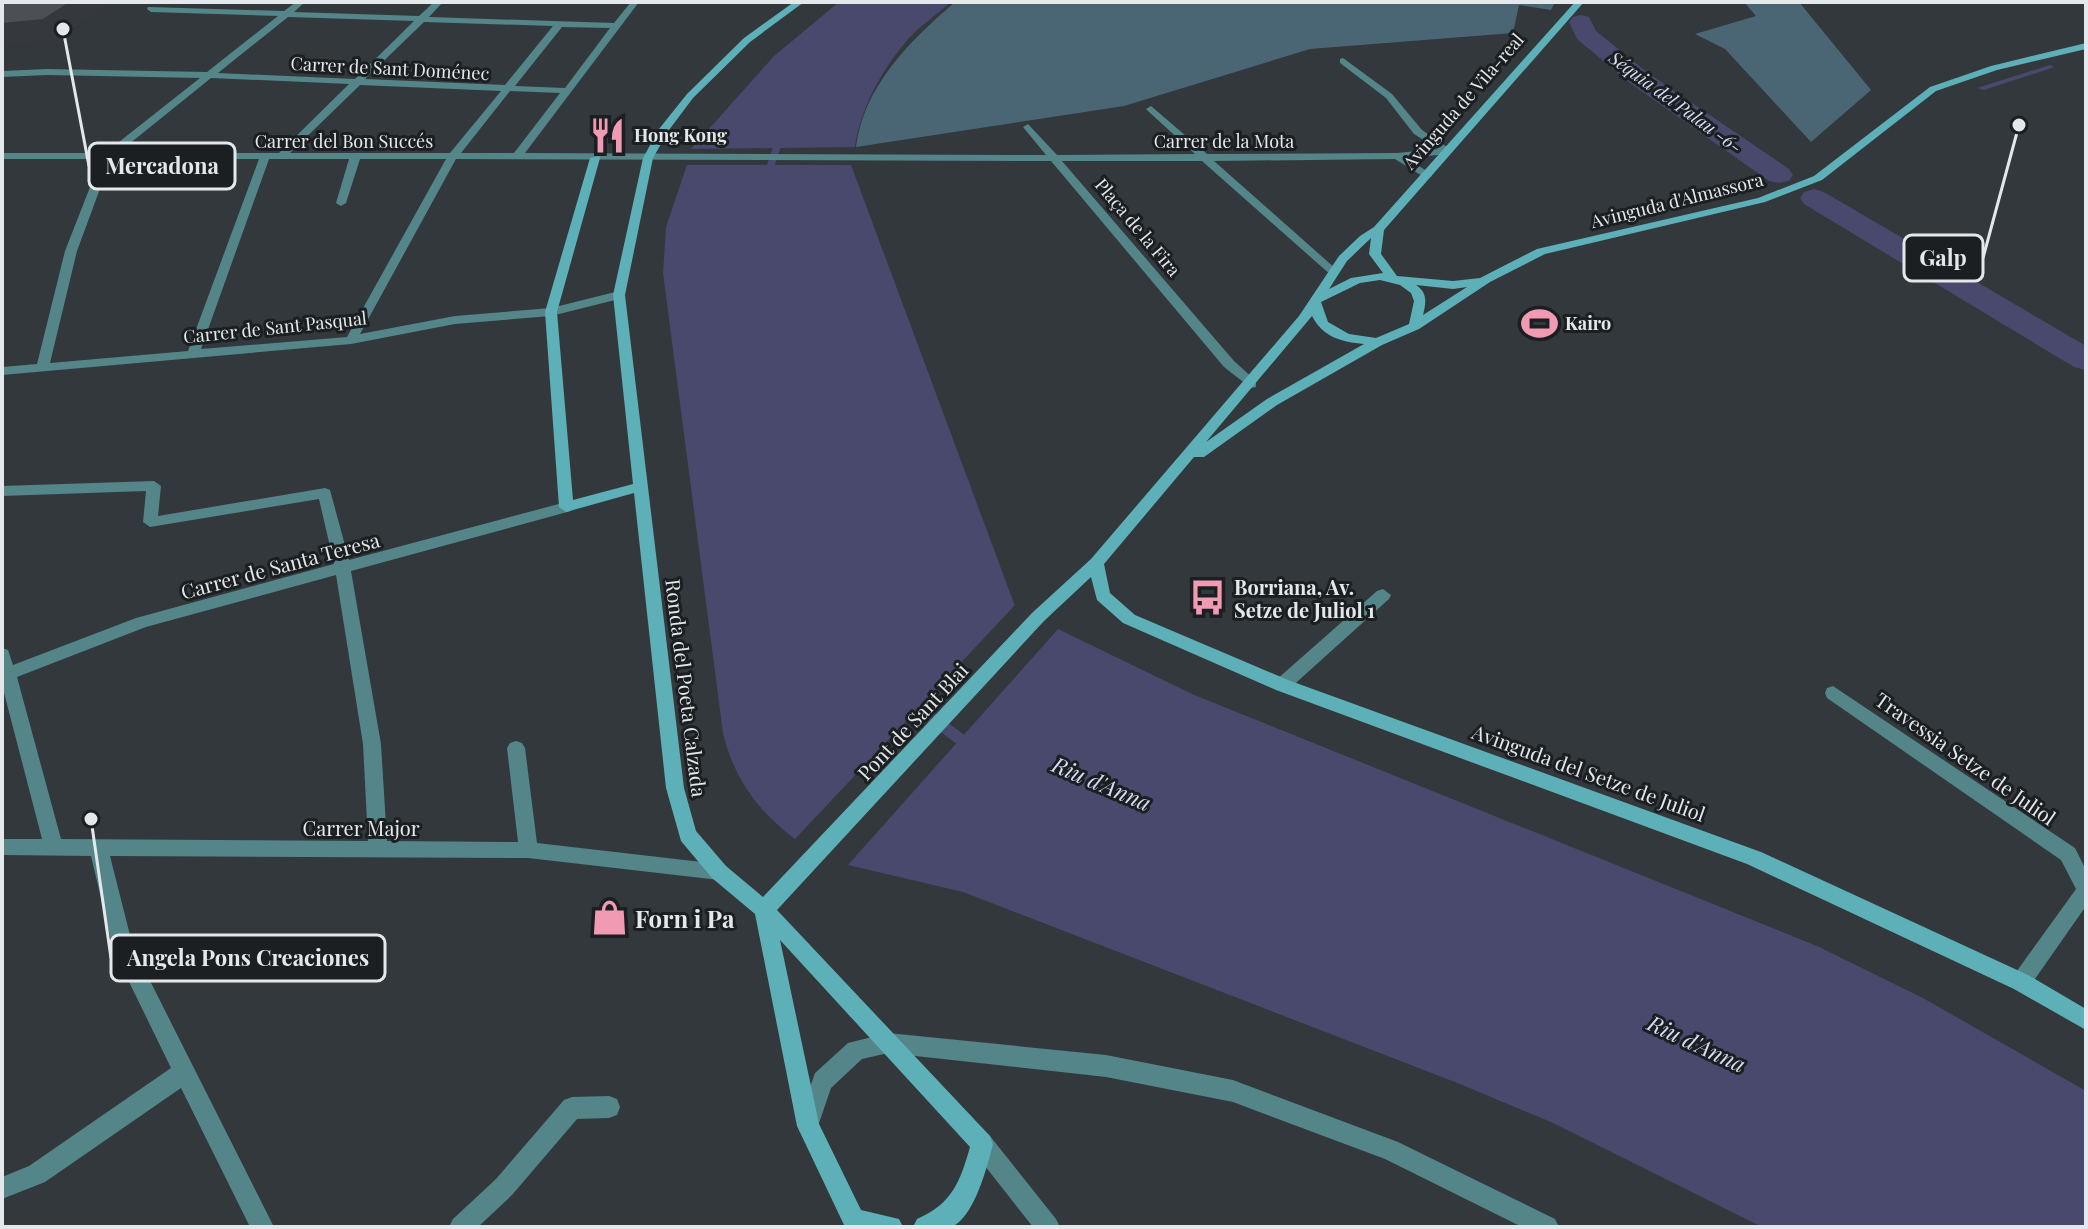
<svg xmlns="http://www.w3.org/2000/svg" width="2088" height="1229" viewBox="0 0 2088 1229" font-family="'Playfair Display',serif">
<rect width="100%" height="100%" fill="#32383b"/>
<path fill="#4a6674" d="M955 2H1555L1551 10 1519 5 1513 33 1310 49 1124 106 856 147C864 85 911 40 955 2Z
M1744 2H1799L1871 90 1811 142 1725 49 1695 34 1756 16Z"/>
<path fill="#48496d" d="M839 2H951C939 13 924 23 912 35 885 64 860 108 855 147L691 149 774 56Z
M687 165H851L1015 606 795 839C758 811 734 779 723 733L663 273 666 227Z
M1058 629 1192 694 1817 946 1923 998 2086 1091V1227H1762L1553 1123 1460 1084 963 892 848 865Z"/>
<path fill="#32383b" d="M819 160 853 161 852 164H683L687 161Z
M1015 605 1017 608 812 827 798 841 795 840Z
M1055 627 1058 628 844 866 845 862Z"/>
<g fill="none" stroke-linecap="round" stroke-linejoin="round">
<path fill="#48496d" fill-rule="evenodd" d="M2050 65 2054 67 2052 68 1984 90 1977 88Z
M778 132 785 134 771 177 764 179 763 177Z
M907 693 977 744 979 748 977 752 972 753 967 752 902 702 901 698 902 694Z"/>
<path fill="#48496d" fill-rule="evenodd" d="M1581 15 1589 17 1596 31 1648 73 1789 169 1793 175 1789 181 1779 183 1769 181 1630 83 1577 39 1569 22 1573 17Z
M1814 189 1824 192 2086 346V370L2074 367 1804 204 1800 198 1804 192Z"/>
<path fill="#538589" fill-rule="evenodd" d="M296 2H305L294 12 419 16 434 2H443L429 17 614 23 631 2H639L525 153 1046 155 1023 127 1028 124 1057 155 1195 154 1148 111 1146 109 1151 106 1207 154 1397 153 1438 149 1414 134 1386 98 1340 63V59L1343 58 1392 94 1422 130 1453 151 1448 154 1407 158 1431 174 1432 176 1427 179 1395 159 1214 161 1336 269V275L1332 276 1202 161H1062L1234 361 1256 381V387L1251 388 1224 367 1051 161 456 159 360 334 455 316 551 308 619 291 625 295 623 298 551 316 455 324 351 344 2 375V367L37 364 65 251 101 159H2V153H105L200 78 47 75 2 77V71L47 69 207 72 278 16 151 12 147 9 148 7 284 11ZM288 17 414 21 355 79 218 73ZM424 22 553 26 505 85 365 79ZM562 27 610 28 565 88 515 86ZM211 78 349 84 279 153H118ZM360 85 501 91 450 153H290ZM510 91 560 93 514 153H461ZM111 159H259L188 351 50 363 77 251ZM269 159H349L336 203 341 206 346 203 360 159H446L347 337 201 349Z
M154 481 161 486 158 516 325 488 330 490 349 560 566 502 571 503 573 507 571 511 351 571 381 744 387 841 518 842 507 748 510 743 516 741 522 743 525 748 537 843 719 864 726 866 729 872 726 878 719 880 528 858 110 856 133 947 274 1227H250L181 1088 45 1182 2 1199V1177L29 1166 171 1068 113 949 91 856 2 855V839H42L2 685V648L8 650 13 665 136 618 334 564 319 499 150 527 143 522 146 491 2 496V486ZM336 575 363 744 368 841 61 839 17 677 146 627Z
M1383 589 1391 595 1389 599 1288 690H1276L1274 685 1276 680 1377 591Z
M1833 686 2075 848 2086 870V906L2028 989 2021 992 2014 989 2011 982 2014 975 2076 889 2061 860 1827 698 1825 693 1827 688Z
M888 1033 1106 1055 1233 1080 1398 1142 1555 1219 1559 1227H1522L1385 1159 1233 1102 1106 1077 888 1053 862 1059 831 1088 816 1132 808 1135 800 1132 797 1124 815 1073 848 1043Z
M609 1096 617 1099 620 1107 617 1115 609 1118 577 1119 512 1195 478 1227H449L453 1219 496 1179 564 1100 572 1097Z
M982 1133 990 1136 1056 1219 1060 1227H1033L974 1152 971 1144 974 1136Z"/>
<path fill="#5db0b7" fill-rule="evenodd" d="M794 2H804L750 42 693 98 669 130 653 158 625 295 684 788 696 831 726 866 763 897 1032 613 1091 559 1299 316 1339 256 1360 236 1374 227 1575 2H1584L1384 230 1381 254 1397 276 1453 281 1480 278 1537 249 1758 198 1814 176 1930 87 1991 66 2086 43V49L1997 70 1936 91 1822 180 1765 202 1545 254 1490 282 1419 329 1382 345 1277 405 1204 457H1194L1104 564 1110 593 1135 615 1288 680 1761 852 2028 975 2086 1009V1030L2014 989 1747 864 1276 690 1123 623 1097 600 1091 577 1044 621 777 910 990 1136 993 1144C988 1164 974 1219 951 1227 941 1229 924 1227 913 1227L917 1219C952 1204 960 1182 970 1147L780 940 819 1124 861 1210 899 1219 903 1227H845L797 1126 755 914 712 878 681 841 666 788 634 493 566 512 559 507 545 312 590 158 599 156 600 158 557 312 573 500 633 484 613 295 643 158 659 129 687 94 744 38ZM1371 238 1369 254 1383 273 1351 278 1329 289 1347 261ZM1380 280 1400 285 1411 293 1414 301 1409 324 1376 338 1349 334 1328 322 1321 302 1360 283ZM1416 285 1453 289 1467 287 1423 315C1426 303 1428 293 1416 285ZM1312 316C1323 337 1341 342 1364 344L1267 399 1206 442Z"/>
</g>
<path fill="#35383c" d="M71 2H113L56 41 2 45V24Z"/>
<path fill="#4c5055" stroke="#35383c" stroke-width="2" d="M2 2H71L43 20 2 24Z"/>
<defs>
<symbol id="restaurant-bare" viewBox="-9 -9 18 18"><path d="M-5-6h1v4h1v-4h1v4h1v-4h1v5L-1.5 .5V6h-2V.5L-5-1ZM5-6V6H3V1.5H1.5Q1.5-4 5-6Z" fill="#f19ab3" stroke="#1c1f21" stroke-width="2.5" paint-order="stroke"/></symbol>
<symbol id="stadium-bare" viewBox="-9 -9 18 18"><path d="M0-5a6.5 5 0 1 0 0 10a6.5 5 0 1 0 0-10ZM-3.5-1.8h7v3.6h-7Z" fill="#f19ab3" stroke="#1c1f21" stroke-width="2.5" paint-order="stroke"/></symbol>
<symbol id="bus-bare" viewBox="-9 -9 18 18"><path d="M-5-6H5V4H4V6H2V4H-2V6H-4V4H-5ZM-3.5-4V0h7V-4ZM-3.5 1.2v1.5H-2V1.2ZM2 1.2v1.5H3.5V1.2Z" fill="#f19ab3" stroke="#1c1f21" stroke-width="2.5" paint-order="stroke"/></symbol>
<symbol id="shop-bare" viewBox="-9 -9 18 18"><path d="M-5-2.5h2.3a2.7 3.5 0 0 1 5.4 0H5L5.5 6h-11ZM-1.5-2.5h3a1.5 2.3 0 0 0-3 0Z" fill="#f19ab3" stroke="#1c1f21" stroke-width="2.5" paint-order="stroke"/></symbol>
</defs>
<g fill-rule="evenodd">
<use href="#restaurant-bare" x="582" y="110" width="51" height="51"/>
<use href="#stadium-bare" x="1514" y="298" width="51" height="51"/>
<use href="#bus-bare" x="1182" y="572" width="51" height="51"/>
<use href="#shop-bare" x="584" y="892" width="51" height="51"/>
</g>
<g text-anchor="middle" dominant-baseline="central" stroke-width="6" stroke-linejoin="round" paint-order="stroke">
<g font-size="18" fill="#e5e8ea" stroke="#1c1f21">
<text transform="translate(390 68) rotate(3)">Carrer de Sant Doménec</text>
<text transform="translate(1463 101) rotate(-49)">Avinguda de Vila-real</text>
<text x="344" y="141">Carrer del Bon Succés</text>
<text x="1224" y="141">Carrer de la Mota</text>
<text transform="translate(1677 200) rotate(-14)">Avinguda d'Almassora</text>
<text transform="translate(1138 227) rotate(50)">Plaça de la Fira</text>
<text transform="translate(275 327) rotate(-6)">Carrer de Sant Pasqual</text>
</g>
<g font-size="18" font-style="italic" fill="#d9dbf5" stroke="#1c1f21">
<text transform="translate(1676 102) rotate(36)">Séquia del Palau -6-</text>
</g>
<g font-size="18" font-weight="bold" fill="#e5e8ea" stroke="#1c1f21" text-anchor="start">
<text x="634" y="135">Hong Kong</text>
<text x="1565" y="323">Kairo</text>
</g>
<g font-size="20" fill="#e5e8ea" stroke="#1c1f21">
<text transform="translate(280 565) rotate(-15)">Carrer de Santa Teresa</text>
<text transform="translate(687 688) rotate(83)">Ronda del Poeta Calzada</text>
<text transform="translate(912 721) rotate(-47)">Pont de Sant Blai</text>
<text transform="translate(1966 758) rotate(35)">Travessia Setze de Juliol</text>
<text transform="translate(1589 772) rotate(20)">Avinguda del Setze de Juliol</text>
<text x="361" y="827">Carrer Major</text>
</g>
<g font-size="20" font-weight="bold" fill="#e5e8ea" stroke="#1c1f21" text-anchor="start">
<text x="1234" y="586">Borriana, Av.<tspan x="1234" dy="23">Setze de Juliol 1</tspan></text>
</g>
<g font-size="22" font-style="italic" fill="#d9dbf5" stroke="#1c1f21">
<text transform="translate(1102 783) rotate(23)">Riu d'Anna</text>
<text transform="translate(1697 1043) rotate(25)">Riu d'Anna</text>
</g>
<g font-size="24" font-weight="bold" fill="#e5e8ea" stroke="#1c1f21" text-anchor="start">
<text x="635" y="918">Forn i Pa</text>
</g>
</g>
<path fill="none" stroke="#e5e8ea" stroke-width="3" d="M63 29L89 166M2019 125L1983 258M91 819L111 958"/>
<g fill="#e5e8ea" stroke="#1c1f21" stroke-width="3">
<circle cx="63" cy="29" r="8"/>
<circle cx="2019" cy="125" r="8"/>
<circle cx="91" cy="819" r="8"/>
</g>
<g fill="#1c1f21" stroke="#e5e8ea" stroke-width="3">
<rect x="89" y="143" width="146" height="46" rx="8"/>
<rect x="1904" y="235" width="79" height="46" rx="8"/>
<rect x="111" y="935" width="274" height="46" rx="8"/>
</g>
<g font-size="22" text-anchor="middle" font-weight="bold" fill="#e5e8ea">
<text x="162" y="174">Mercadona</text>
<text x="1943" y="266">Galp</text>
<text x="248" y="966">Angela Pons Creaciones</text>
</g>
<rect width="2088" height="1229" fill="none" stroke="#e5e8ea" stroke-width="8"/>
</svg>
